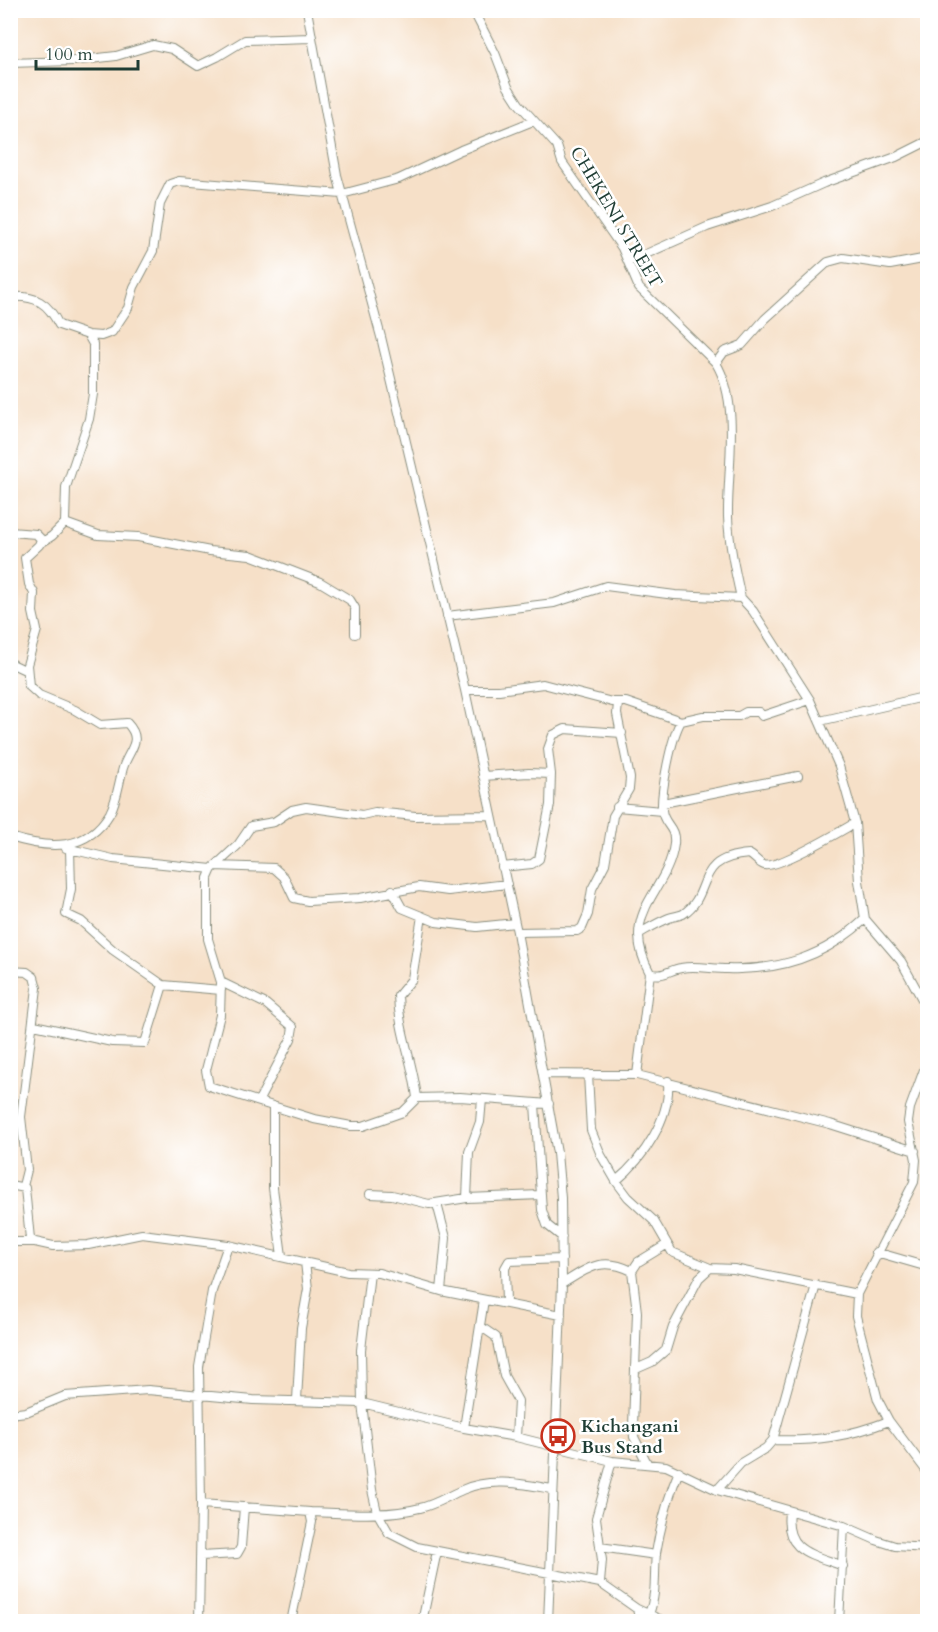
<svg xmlns="http://www.w3.org/2000/svg" width="938" height="1632" viewBox="0 0 938 1632" font-family="Cardo,serif">
<rect width="100%" height="100%" fill="#fff"/>
<filter id="ink" filterUnits="userSpaceOnUse"><feTurbulence type="fractalNoise" baseFrequency=".0167" numOctaves="2"/><feDisplacementMap in="SourceGraphic" scale="12" xChannelSelector="R" yChannelSelector="G"/><feConvolveMatrix kernelMatrix="1 2 1 2 8 2 1 2 1" color-interpolation-filters="sRGB"/></filter>
<filter id="wash" filterUnits="userSpaceOnUse"><feTurbulence type="fractalNoise" baseFrequency=".008" numOctaves="4" result="noise"/><feDisplacementMap in="SourceGraphic" scale="24" xChannelSelector="R" yChannelSelector="G"/><feGaussianBlur stdDeviation="1.35" result="paint"/><feColorMatrix in="noise" values="0 0 0 0 0 0 0 0 0 0 0 0 0 0 0 0 0 1.4 0 .05"/><feComposite in="paint" operator="in"/></filter>
<g filter="url(#wash)">
<rect width="100%" height="100%" fill="#f6e0c8"/>
</g>
<g filter="url(#ink)">
<g fill="none" stroke-linecap="round" stroke-linejoin="round">
<defs>
<path id="minor" d="M307 10 337 175 381 337 465 690 517 932 557 1153 561 1198 562 1284 548 1622
M473 10 495 53 508 87 519 104 557 146 562 162 622 248 639 288 716 363C741 405 727 469 728 517 729 544 735 571 741 598
M10 63 73 61 116 56 153 45 172 49 198 66 217 57 245 40 311 38
M628 262 707 227 772 206 824 183 896 157 928 141
M10 297C36 295 48 303 59 325L88 335 93 344V394L89 419 66 487 65 523 52 536 41 543
M88 335 101 336 112 332 128 308 134 287 153 251 160 204 170 184 179 181 342 194 399 179 461 150 533 121
M716 363 724 352 742 345 765 319 828 262 843 258 890 265 928 258
M65 523 98 535 138 537 210 551 250 555 320 582 350 600 355 608V634
M10 532 36 534 41 539 39 545 25 558 29 584 34 593 33 612 37 630 27 665 29 686 39 695 75 710 100 725 127 723C144 741 129 749 123 768 119 782 117 800 110 813 87 852 48 849 10 837
M447 616 554 603 606 586 675 595 741 598 753 611 810 700 839 766 855 823 859 881 865 919 901 961 928 1010
M10 663 27 671
M465 690H499L543 684 612 702H626L681 721 703 716H739L746 712H759L762 716 810 700
M681 721C671 738 661 791 662 810 663 825 676 826 674 844 668 893 617 912 650 973 662 978 669 970 681 968 695 965 712 969 727 969 781 971 826 956 865 919
M820 721 928 696
M483 776 529 773 551 774
M663 803 798 776
M617 807 662 811
M66 848 113 859 212 869
M70 849 71 889 66 914 81 921 113 950 163 985 221 990
M215 866 274 868 284 877 294 898 308 901 360 898 419 887 448 891 507 884
M502 867 532 864 539 859 550 805 551 774 548 749 553 735 565 729 622 733
M392 890 402 908 436 922 477 927 515 923
M517 932 577 931 582 928 588 914 592 889 605 864 613 816 629 789 630 778 617 714 618 703
M640 933C649 928 659 922 669 918 674 916 679 916 683 914 714 894 692 858 749 854 755 857 758 863 764 865 777 869 841 831 855 823
M10 971 27 972 34 977 37 988 21 1117 27 1170 23 1186
M221 982 220 1015 206 1070 209 1086 314 1119 351 1126H363L403 1112 417 1098C413 1062 399 1032 398 996L412 979 422 916
M34 1025 112 1042 145 1043 163 985
M928 1059 910 1108 908 1122 916 1160 914 1182 857 1294 856 1316 878 1400 889 1421 928 1473
M543 1074 637 1075 650 973
M588 1074 591 1130 601 1155 616 1181 628 1197 654 1221 672 1252 710 1268
M637 1075 830 1124 915 1151
M417 1098 460 1097 549 1104
M259 1100 291 1039 293 1027 266 1004 221 982 208 939V878L212 869 238 845 251 826 274 822 292 810 306 807 362 815 375 812 415 816 490 815
M535 1104 542 1210 547 1225 562 1237
M273 1107V1188L282 1256
M616 1181C643 1159 671 1118 668 1081
M10 1185 25 1188 30 1239 35 1242
M370 1194 392 1195 429 1204 467 1198 541 1195
M467 1198 469 1152 480 1122 482 1099
M437 1204 446 1238 441 1291
M10 1242H35L53 1246 88 1245 142 1234 228 1245 348 1272 379 1273 441 1291 561 1315
M876 1252 928 1267
M370 1273 361 1350 362 1403 372 1490 377 1512 389 1533 417 1547 600 1583 637 1609 666 1622
M562 1284C588 1268 602 1256 632 1271
M506 1303 505 1268 509 1261 562 1259
M480 1326 496 1337 504 1376 518 1401 516 1437
M636 1369 652 1362 666 1350 673 1327 699 1278 710 1268 734 1269 857 1294
M297 1400 301 1328 308 1289 305 1262
M10 1414 26 1412 65 1396 148 1390 253 1400 362 1403 464 1428 516 1437 612 1461 666 1466 717 1490 844 1526 876 1540 895 1546 928 1548
M464 1428 484 1300
M773 1440C815 1442 850 1436 889 1421
M647 1463 634 1437 633 1426 637 1312 632 1271 638 1262 666 1245
M717 1490 741 1463 766 1448 773 1440 816 1285
M201 1504 310 1512 312 1522 291 1622
M310 1512C345 1513 385 1517 420 1508 435 1505 448 1496 462 1490 491 1477 522 1484 552 1489
M789 1512C784 1552 812 1554 843 1566
M600 1547 656 1555
M201 1556 237 1554 241 1547 244 1507
M600 1583 602 1560 596 1518 612 1461
M637 1609 640 1622
M649 1614C657 1594 654 1573 656 1553 661 1524 668 1497 679 1471
M199 1622 201 1504 199 1367 212 1291 228 1245
M422 1622 437 1551
M839 1622 844 1526"/>
</defs>
<use href="#minor" stroke="#8a8e7e" stroke-width="10"/>
<use href="#minor" stroke="#fff" stroke-width="8"/>
</g>
</g>
<defs>
<symbol id="bus-ring" viewBox="-11 -11 22 22"><circle r="9.5" fill="#fff" stroke="#c8321e" stroke-width="1.5"/><path d="M-5-6H5V4H4V6H2V4H-2V6H-4V4H-5ZM-3.5-4V0h7V-4ZM-3.5 1.2v1.5H-2V1.2ZM2 1.2v1.5H3.5V1.2Z" fill="#c8321e"/></symbol>
</defs>
<g fill-rule="evenodd">
<use href="#bus-ring" x="539" y="1417" width="38" height="38"/>
</g>
<g text-anchor="middle" dominant-baseline="central" stroke-width="5" stroke-linejoin="round" paint-order="stroke">
<g font-size="18" fill="#1f3d34" stroke="#fff">
<text transform="translate(616 217) rotate(59)">CHEKENI STREET</text>
</g>
<g font-size="18" font-weight="bold" fill="#1f3d34" stroke="#fff" text-anchor="start">
<text x="581" y="1426">Kichangani<tspan x="581" dy="21">Bus Stand</tspan></text>
</g>
</g>
<rect width="938" height="1632" fill="none" stroke="#fff" stroke-width="36"/>
<path d="M36 60v9h102v-9" fill="none" stroke="#1f3d34" stroke-width="3"/>
<text x="45" y="60" font-size="18" fill="#1f3d34" stroke="#ffffff" stroke-width="4.5" paint-order="stroke">100 m</text>
</svg>
